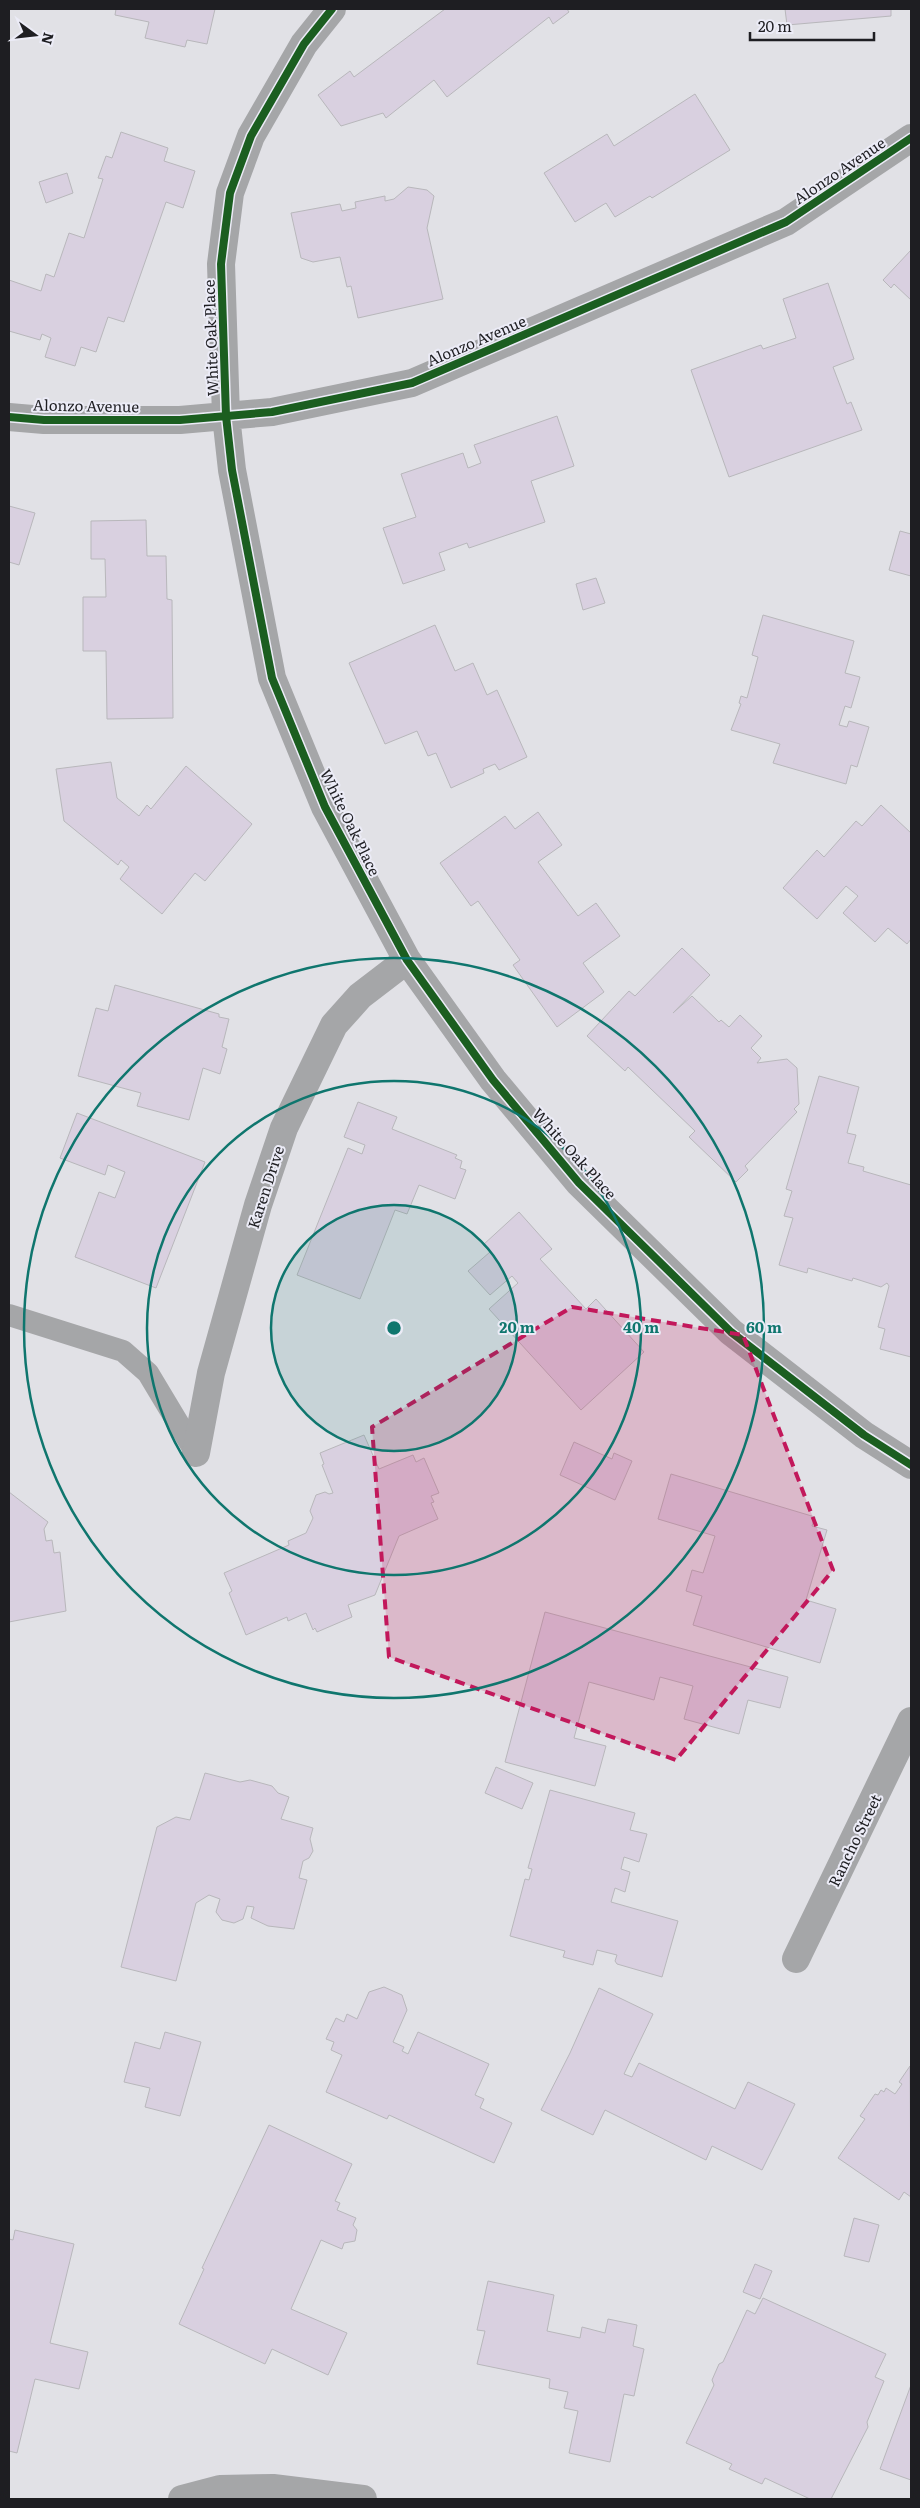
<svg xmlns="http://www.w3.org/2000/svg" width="920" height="2508" viewBox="0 0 920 2508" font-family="Literata,serif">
<rect width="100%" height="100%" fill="#e1e1e6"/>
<path fill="#d9d0e0" stroke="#b8b7bb" d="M116 9H215L207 44 187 40 185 47 145 38 149 22 115 15Z
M445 9H567L569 12 553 24 549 17 447 97 434 80 386 118 383 113 341 126 318 95 350 71 354 77Z
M785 9H891V16L787 25Z
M695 94 730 150 652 198 650 196 615 217 606 203 575 222 544 173 607 134 614 146Z
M121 132 168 148 164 161 195 171 183 208 166 202 124 322 108 317 96 352 81 347 75 366 45 357 51 338 42 334 40 340 9 331V280L41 291 46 274 54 277 69 233 84 238 103 179 98 178 106 156 112 158Z
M67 173 73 193 46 203 39 182Z
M408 187 427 190 434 196 427 228 443 299 358 318 351 286 347 287 340 257 313 262 301 258 291 213 340 204 342 211 356 208 355 202 385 196V201L394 199Z
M911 250V300L894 284 891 288 883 280Z
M828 283 854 359 833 367 847 404 851 402 862 430 729 477 691 370 761 345 763 349 796 338 783 299Z
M557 416 574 466 531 481 545 522 469 548 467 543 439 553 445 570 403 584 383 528 416 517 401 474 463 453 468 468 481 463 474 445Z
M9 506 35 513 19 565 9 562Z
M146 520 147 556H166L167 599 172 600 173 718 107 719 106 651H83V597H106L105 559H91V521Z
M900 531 911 534V576L889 570Z
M596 578 605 603 583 610 576 584Z
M763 615 854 641 845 673 860 677 851 708 845 706 839 725 847 727 849 721 869 727 857 767 851 765 846 784 773 763 780 744 731 730 741 704 739 703 741 696 747 698 758 657 752 655Z
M435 625 455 671 473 663 487 695 497 690 527 757 499 770 495 764 483 769 484 773 451 788 436 753 428 756 417 731 385 744 349 663Z
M111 762 117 798 139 816 147 805 151 809 186 766 252 824 205 881 195 873 162 914 120 879 129 867 121 860 118 865 64 821 56 769Z
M881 805 911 833V939L907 944 888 928 875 942 843 913 858 896 846 886 817 919 783 888 817 850 824 857 856 821 862 826Z
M538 812 562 845 538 862 578 916 596 903 620 936 583 963 604 992 557 1027 513 965 520 960 478 901 471 906 440 863 505 816 515 829Z
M682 948 710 975 673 1013 692 996 719 1022 721 1020 729 1027 740 1015 762 1036 751 1048 761 1058 757 1063 787 1059 797 1068 799 1104 794 1109 797 1112 745 1166 748 1170 736 1182 689 1137 695 1131 628 1067 625 1071 587 1036 629 991 635 996Z
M115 985 219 1014V1017L229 1019 222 1047 227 1049 220 1074 203 1068 189 1120 137 1106 141 1093 78 1076 96 1008 108 1011Z
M819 1076 859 1087 847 1133 856 1135 848 1163 864 1167 863 1171 911 1185V1357L880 1349 885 1329 878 1327 889 1286 887 1283 881 1287 853 1278 852 1281 808 1268 807 1273 779 1265 793 1218 784 1216 792 1191 786 1189Z
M358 1102 397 1117 392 1129 457 1155 455 1158 462 1161 460 1168 466 1170 455 1199 419 1185 407 1214 395 1210 360 1299 297 1275 348 1148 362 1154 365 1145 344 1137Z
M77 1113 205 1162 156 1288 75 1257 99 1192 115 1198 125 1172 108 1165 105 1175 60 1158Z
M519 1212 552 1249 540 1259 586 1309 596 1299 644 1352 581 1410 489 1309 518 1283 512 1276 490 1295 468 1271 490 1252 483 1245Z
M364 1435 379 1469 413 1455 416 1462 424 1458 439 1493 431 1496 434 1502 431 1503 438 1519 399 1536 375 1595 348 1605 352 1617 317 1632 315 1628 313 1630 306 1613 288 1621 287 1617 246 1635 229 1593 232 1591 224 1573 289 1545 288 1541 306 1533 313 1518 310 1511 316 1495 325 1492 329 1494 333 1493 322 1465 324 1464 320 1453Z
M574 1442 612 1459 614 1453 632 1461 615 1500 560 1475Z
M671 1474 815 1517 812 1526 827 1530 806 1600 836 1609 820 1663 693 1625 702 1596 686 1591 692 1570 703 1573 715 1536 658 1519Z
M9 1492 48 1522 44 1529 46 1541 52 1540 54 1553 60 1552 66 1611 9 1622Z
M545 1612 788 1677 780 1708 748 1700 739 1734 684 1719 693 1686 660 1677 654 1700 589 1682 574 1738 606 1746 595 1786 505 1762Z
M496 1767 533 1783 522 1809 485 1793Z
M205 1773 240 1782 250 1780 272 1786 278 1793 289 1797 281 1819 313 1828 310 1839 313 1851 309 1858 303 1861 299 1878 307 1880 294 1929 268 1926 251 1918 254 1907 247 1906 243 1919 234 1923 222 1920 216 1912 220 1899 209 1895 196 1903 176 1981 121 1967 157 1827 176 1817 190 1820Z
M550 1790 635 1813 630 1830 647 1834 639 1862 624 1857 621 1869 630 1872 625 1892 615 1888 611 1902 678 1921 662 1977 617 1964 615 1961 617 1955 597 1950 593 1965 563 1957 565 1951 510 1936 525 1879 529 1880 532 1869 528 1868Z
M384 1987 402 1995 407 2010 393 2042 404 2047 402 2051 408 2054 418 2032 489 2064 475 2095 484 2099 480 2108 512 2123 494 2163 389 2115 387 2119 326 2092 342 2055 331 2050 334 2042 326 2039 336 2018 344 2022 347 2014 357 2019 369 1992Z
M599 1988 653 2014 624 2074 632 2077 639 2063 735 2109 748 2082 795 2104 762 2170 712 2146 706 2160 605 2110 593 2135 541 2110 570 2053Z
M165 2032 201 2042 180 2116 145 2107 150 2088 124 2082 135 2042 160 2049Z
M910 2066 911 2197 904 2192 899 2200 838 2158 865 2119 860 2116 875 2094 878 2095 881 2090 884 2092 886 2088 895 2094 902 2084 899 2082Z
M269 2125 352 2164 335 2201 340 2203 337 2210 356 2218 353 2225 357 2230 355 2241 344 2243 342 2249 321 2240 291 2309 347 2333 328 2375 272 2349 265 2364 179 2324 204 2269 202 2268Z
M854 2218 879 2225 869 2262 844 2256Z
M15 2230 74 2244 50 2343 88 2352 79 2389 35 2379 17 2453 9 2451V2239L13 2240Z
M755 2264 772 2271 760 2299 743 2292Z
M488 2281 554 2295 547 2331 580 2338 582 2327 605 2333 608 2319 637 2325 633 2346 644 2349 634 2396 624 2394 610 2462 569 2453 578 2411 564 2408 568 2392 549 2388 550 2379 477 2364 485 2331 477 2330Z
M763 2298 886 2354 875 2377 884 2381 867 2422 868 2427 831 2499H810L765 2478 762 2484 729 2469 732 2464 686 2443 714 2385 712 2380 719 2364 723 2362 747 2310 755 2314Z
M911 2385V2480L880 2469Z"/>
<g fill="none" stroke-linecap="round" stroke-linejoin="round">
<path stroke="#a5a6a8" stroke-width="22" d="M9 1315 123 1351 148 1373 196 1453"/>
<path stroke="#a5a6a8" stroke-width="28" d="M332 9 304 44 251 136 230 193 221 264 226 416 232 470 272 678 325 807 407 960 493 1080 579 1183 731 1332 864 1435 911 1465
M9 417 44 420H180L272 412 412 383 786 222 911 138
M196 1453 211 1373 258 1205 284 1128 334 1025 360 996 407 960
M796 1959 911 1721
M182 2499 220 2489 273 2488 363 2499"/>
<defs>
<path id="cycleway" d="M332 9 304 44 251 136 230 193 221 264 226 416 232 470 272 678 325 807 407 960 493 1080 579 1183 731 1332 864 1435 911 1465
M9 417 44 420H180L272 412 412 383 786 222 911 138"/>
</defs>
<use href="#cycleway" stroke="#ececf7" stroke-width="11"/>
<use href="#cycleway" stroke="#1b5e20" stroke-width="8"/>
</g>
<path fill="#c2185b" fill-opacity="0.2" stroke="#c2185b" stroke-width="4" stroke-dasharray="10 6" stroke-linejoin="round" d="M572 1307 743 1335 833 1570 676 1760 389 1657 372 1427Z"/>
<circle cx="394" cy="1328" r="123" fill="#0f766e" fill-opacity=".12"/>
<g fill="none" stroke="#0f766e" stroke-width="2.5">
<circle cx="394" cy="1328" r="123"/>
<circle cx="394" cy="1328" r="247"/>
<circle cx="394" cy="1328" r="370"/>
</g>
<g text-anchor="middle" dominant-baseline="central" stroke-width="4" stroke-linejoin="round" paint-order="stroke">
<g font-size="15" fill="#1e1e22" stroke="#ececf7">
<text transform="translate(839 170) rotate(-34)">Alonzo Avenue</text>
<text transform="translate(210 338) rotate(-92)">White Oak Place</text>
<text transform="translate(476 340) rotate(-23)">Alonzo Avenue</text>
<text transform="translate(86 405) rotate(1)">Alonzo Avenue</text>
<text transform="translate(351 822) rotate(64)">White Oak Place</text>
<text transform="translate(575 1153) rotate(48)">White Oak Place</text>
<text transform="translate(265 1187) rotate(-72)">Karen Drive</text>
<text transform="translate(854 1840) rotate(-64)">Rancho Street</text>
</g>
</g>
<circle cx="394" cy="1328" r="8" fill="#0f766e" stroke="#ececf7" stroke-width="2.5"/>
<g font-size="15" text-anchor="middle" font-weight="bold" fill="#0f766e" stroke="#ececf7" stroke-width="4" stroke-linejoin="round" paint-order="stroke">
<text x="517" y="1333">20 m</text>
<text x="641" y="1333">40 m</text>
<text x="764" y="1333">60 m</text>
</g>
<rect width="920" height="2508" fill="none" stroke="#1e1e22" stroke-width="20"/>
<g transform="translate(35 35) rotate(105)" stroke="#ececf7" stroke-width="4" paint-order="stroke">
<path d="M0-4L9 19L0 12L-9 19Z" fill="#1e1e22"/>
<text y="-8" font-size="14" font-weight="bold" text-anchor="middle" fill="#1e1e22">N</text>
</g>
<path d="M750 32v8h124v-8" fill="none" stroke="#1e1e22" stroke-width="2.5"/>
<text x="758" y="32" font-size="15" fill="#1e1e22" stroke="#ececf7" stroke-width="4" paint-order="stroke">20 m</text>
</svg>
